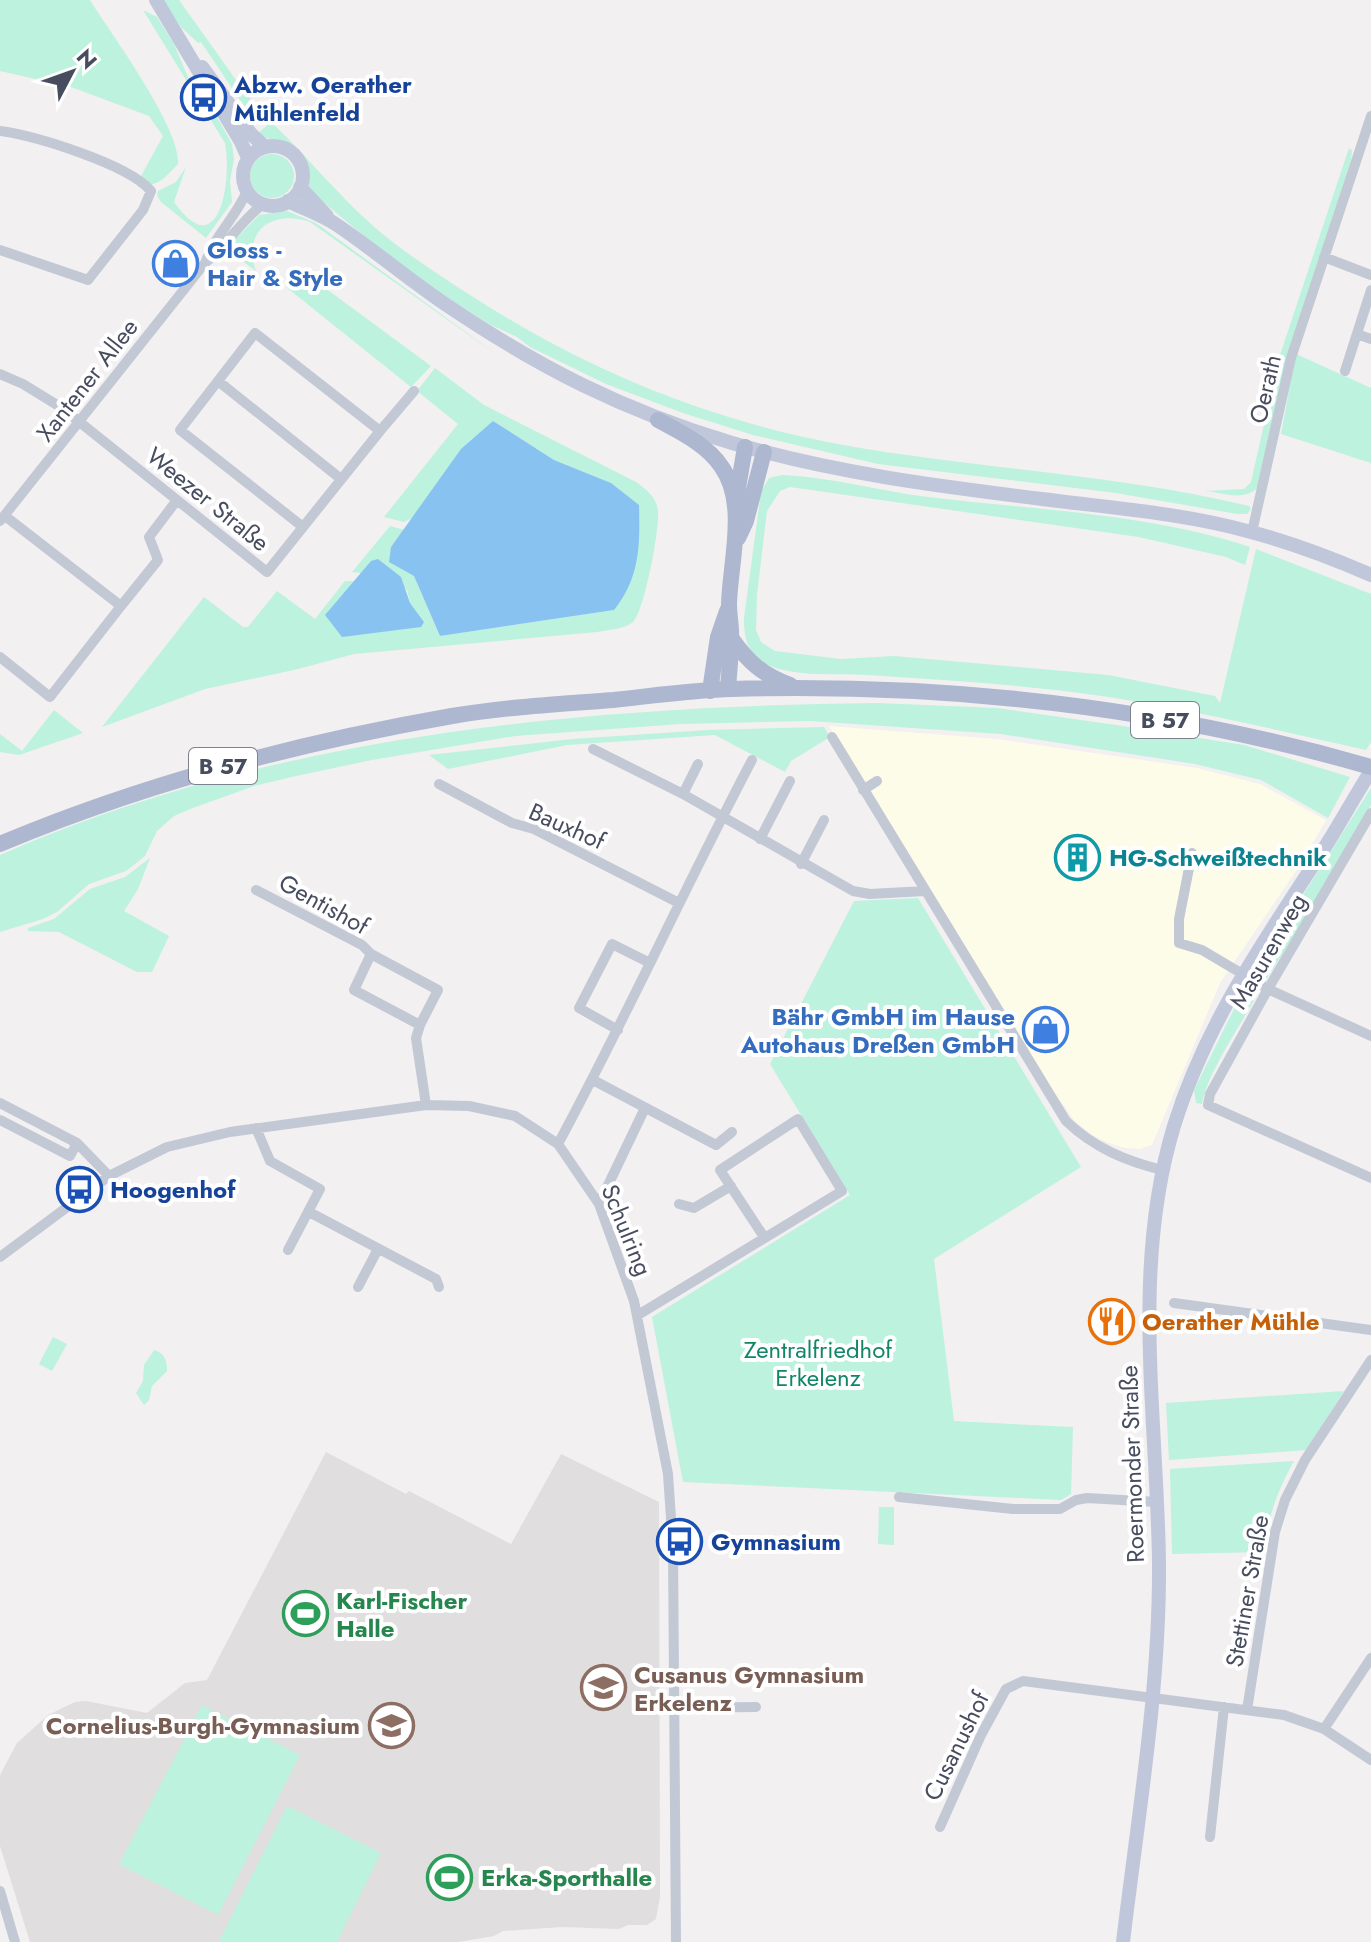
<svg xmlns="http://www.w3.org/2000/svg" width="1371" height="1942" viewBox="0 0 1371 1942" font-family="Jost,sans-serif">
<rect width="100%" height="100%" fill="#f2f0f0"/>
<path fill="#fdfce9" d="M829 726 997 739 1197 768 1260 784 1326 820 1300 865 1220 983 1152 1145 1140 1149 1125 1148 1109 1143 1092 1135 1075 1121 1045 1080 960 945Z"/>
<path fill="#e1dedf" d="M326 1452 406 1494 409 1491 511 1544 561 1454 659 1502 660 1897 656 1919 647 1925H628L619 1929 562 1927 503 1931 494 1936 459 1942H30L0 1846V1775L17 1743 48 1715 75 1702 86 1701 147 1713 185 1683 207 1680Z"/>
<path fill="#bcf2de" d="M0 0H90C111 34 181 128 178 164 169 173 160 186 147 184L141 176 163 136 149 116 71 87 0 71Z
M162 0H179L246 94 266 116 256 124 201 42 198 43 181 27Z
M143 10 157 17 174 44 190 82 218 119 232 144 234 159 230 181 232 202 206 238 161 202 157 195 158 191 176 182 186 167 174 202C220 267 232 179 225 143Z
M271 122C306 155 336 193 372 225 403 252 436 273 470 295 584 369 709 421 843 445 978 469 1116 474 1249 506L1251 509 1247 514H1237L1116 493 878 464 753 435 683 413 606 384 530 347 517 337 487 323 405 270 310 191 305 161 296 150 257 134Z
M1349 148 1352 150 1351 160 1285 363 1261 484C1248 502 1226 494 1207 491L1244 489 1251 482 1279 358Z
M250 176a22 22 0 1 1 44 0a22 22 0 1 1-44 0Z
M287 211 316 223 504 360 310 222C272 209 242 231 256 271L226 249 259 215Z
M304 279 321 285 431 366 411 387 286 287Z
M1296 354 1371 388V463L1281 434Z
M435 368 484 405 636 482C646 489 657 498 658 511 660 528 644 613 633 622 625 629 607 630 597 632L354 654 294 670 205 689 102 727 204 597 243 627H248L277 591 315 619 345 581H354L325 615 424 622 410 603 407 590 371 561 361 573 352 572 390 526 405 530 391 547 390 562 414 576 440 636 614 610 611 483 554 460 493 421 433 489 416 516 404 522 384 517 458 424 417 391Z
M782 475C831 477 879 491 928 497 1034 510 1147 513 1250 547L1245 565 1226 557 1139 537 790 487 780 491 767 511 757 594 756 630 761 642 775 651 841 659 894 656 1108 675 1215 696 1220 703 1256 549 1371 594V742L1366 750C1263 727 1161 702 1056 690 994 683 931 679 868 675 836 673 795 678 766 664 747 654 744 638 744 618L761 492 769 478Z
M877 703 997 708 1116 725 1244 745 1350 777 1328 818 1261 780 1195 764 1001 734 810 721 680 724 515 736 372 760 296 776 254 786 190 809 174 816 157 831 145 856 126 871 89 884 57 912 43 919 0 932V855C274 734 581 707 877 703Z
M54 710 83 733 19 755 0 752V734L22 751Z
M824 727 830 737 791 761 785 772 715 735 567 745 448 769 429 755 572 739 708 730Z
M1371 788V805L1324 889 1267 978 1261 981 1255 977 1258 966Z
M150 858 138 889 124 911 169 936 152 972H137L59 932 28 931V928L54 919 90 889 125 877Z
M918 898 1081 1167 934 1259 954 1421 1073 1427 1071 1494 1061 1500 683 1482 652 1317 850 1195 770 1064 854 901Z
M1252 989 1257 993 1255 999C1239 1027 1207 1074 1202 1104L1196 1103 1194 1090 1233 1011 1242 995Z
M53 1337 67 1344 52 1371 39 1364Z
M154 1350C165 1353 167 1361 167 1371L152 1386 149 1400 144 1405 136 1393 143 1381 144 1365Z
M1344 1391 1306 1450 1169 1460 1166 1403Z
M1294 1461C1277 1491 1268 1518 1263 1552L1172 1554 1170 1469Z
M879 1507H894V1545L878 1544Z
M202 1705 300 1755 218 1915 119 1864Z
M287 1806 381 1853 337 1942H221L219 1941Z"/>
<path fill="#87c2f1" d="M493 421 554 460 611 483 639 505C640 546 640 577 614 610L440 636 414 576 389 562 391 547 461 449Z
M378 559 401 577 410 603 424 622 421 627 342 637 325 615 371 561Z"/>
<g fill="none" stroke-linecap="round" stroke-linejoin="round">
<path stroke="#c3c8d5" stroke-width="10" d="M0 131C36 136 128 164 151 191L143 210 88 280 0 250
M1324 257 1371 275
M206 261C215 235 236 217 247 191
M1357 334 1371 339
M1345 371 1371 290
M0 374 23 384 62 408 267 572 380 431 255 333 180 430 303 527
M218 381 341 479
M380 431 414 391
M0 521 205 263C227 245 241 221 263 204
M1252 532 1291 358 1371 116
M121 606 158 560 149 537 177 500
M0 657 50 697 121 606 5 516
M832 737 1066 1121C1094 1148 1126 1161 1162 1170
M593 749 683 794 853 891 870 894 925 891
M439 784 512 823 534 829 679 903
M863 790 877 781
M683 794 698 764
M1371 813 1268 989 1210 1094 1208 1105 1371 1178
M760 839 790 781
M1192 853 1179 919V943L1202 950 1268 989 1371 1036
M801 864 824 820
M256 890 362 945 371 954 438 990 420 1025 416 1038 426 1105
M371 954 354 990 420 1025
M618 1030 579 1008 612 944 650 963
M593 1080 716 1145 732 1132
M0 1103 77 1143 109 1176
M0 1120 70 1156 77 1143
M256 1128 270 1161 320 1189 288 1250
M558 1144C626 1018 685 887 752 760
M599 1204 645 1108
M679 1204 694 1208 731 1186
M309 1212 436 1279 439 1287
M0 1257 109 1176 167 1147 230 1132 426 1105 469 1106 515 1116 558 1144 599 1204 634 1301 668 1474 673 1548 676 1942
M358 1287 378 1249
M1174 1303 1371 1330
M638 1315 842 1191 798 1119 720 1170 764 1237
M899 1497 1013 1509H1060L1076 1500 1087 1498 1157 1502
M673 1708 756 1707
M1247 1710 1275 1532 1285 1500 1305 1460 1371 1360
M1324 1729 1371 1658
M940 1827 981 1735 1006 1689 1023 1681 1284 1715 1324 1729 1371 1760
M1210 1837 1224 1707
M0 1891 15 1942"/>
<path stroke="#c1c7da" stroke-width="14" d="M156 0 241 142 248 158
M202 67 251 134 265 147
M243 176a30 30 0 1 1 60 0a30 30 0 1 1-60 0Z
M300 187 327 216
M288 201C304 209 322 215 337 225 374 250 408 279 445 304 538 367 624 411 732 443 834 473 937 486 1042 499 1112 508 1183 513 1251 532 1292 543 1332 558 1371 575
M1123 1942C1138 1816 1160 1689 1159 1562 1157 1417 1131 1267 1174 1126 1206 1022 1265 940 1323 850 1340 824 1354 797 1371 771"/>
<path stroke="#aeb7d0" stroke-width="16" d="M658 420C680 432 706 444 721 466 748 503 730 562 729 604 729 616 732 628 731 640 731 657 729 673 728 689
M736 500 745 447
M738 538 746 521 764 452
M732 639C748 662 763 675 790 685
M710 691 718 637 727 611
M0 844C145 783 297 743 452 716 505 707 559 704 613 700 652 696 692 690 732 689 948 683 1163 707 1371 767"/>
</g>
<defs>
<symbol id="bus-ring" viewBox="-11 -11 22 22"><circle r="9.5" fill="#fff" stroke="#1a4fb4" stroke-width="1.5"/><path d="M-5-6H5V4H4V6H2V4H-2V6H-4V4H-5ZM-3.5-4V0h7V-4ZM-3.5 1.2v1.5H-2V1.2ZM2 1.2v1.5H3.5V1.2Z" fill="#1a4fb4"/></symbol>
<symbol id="shop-ring" viewBox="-11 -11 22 22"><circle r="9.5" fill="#fff" stroke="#3f7fe0" stroke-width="1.5"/><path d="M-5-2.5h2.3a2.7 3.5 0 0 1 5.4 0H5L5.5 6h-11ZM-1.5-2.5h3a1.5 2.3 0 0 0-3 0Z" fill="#3f7fe0"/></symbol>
<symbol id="building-ring" viewBox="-11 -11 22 22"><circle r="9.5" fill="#fff" stroke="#0f9aa8" stroke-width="1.5"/><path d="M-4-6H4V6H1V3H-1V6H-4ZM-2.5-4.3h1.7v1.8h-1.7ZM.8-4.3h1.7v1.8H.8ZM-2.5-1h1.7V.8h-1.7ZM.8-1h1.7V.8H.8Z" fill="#0f9aa8"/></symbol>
<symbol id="restaurant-ring" viewBox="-11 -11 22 22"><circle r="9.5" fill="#fff" stroke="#e8710a" stroke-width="1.5"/><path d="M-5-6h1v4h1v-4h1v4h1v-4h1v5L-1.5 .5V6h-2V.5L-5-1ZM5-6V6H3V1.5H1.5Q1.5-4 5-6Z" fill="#e8710a"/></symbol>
<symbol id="stadium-ring" viewBox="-11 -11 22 22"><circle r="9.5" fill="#fff" stroke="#2e9e5b" stroke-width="1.5"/><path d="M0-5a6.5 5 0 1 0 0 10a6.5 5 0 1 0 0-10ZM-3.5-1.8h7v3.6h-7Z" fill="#2e9e5b"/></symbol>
<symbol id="school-ring" viewBox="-11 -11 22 22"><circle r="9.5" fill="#fff" stroke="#8d6e63" stroke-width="1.5"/><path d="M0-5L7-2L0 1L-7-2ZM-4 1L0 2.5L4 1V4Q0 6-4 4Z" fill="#8d6e63"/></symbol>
</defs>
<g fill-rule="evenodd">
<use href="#bus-ring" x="178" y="72" width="51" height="51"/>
<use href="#shop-ring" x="150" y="238" width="51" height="51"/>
<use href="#building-ring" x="1052" y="832" width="51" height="51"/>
<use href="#shop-ring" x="1020" y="1004" width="51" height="51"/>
<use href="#bus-ring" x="54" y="1164" width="51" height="51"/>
<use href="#restaurant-ring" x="1086" y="1296" width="51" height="51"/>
<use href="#bus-ring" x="654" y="1516" width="51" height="51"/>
<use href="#stadium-ring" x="280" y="1588" width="51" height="51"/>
<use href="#school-ring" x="578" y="1662" width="51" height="51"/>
<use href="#school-ring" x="366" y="1700" width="51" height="51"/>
<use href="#stadium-ring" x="424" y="1852" width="51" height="51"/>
</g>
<g text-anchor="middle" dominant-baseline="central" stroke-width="8" stroke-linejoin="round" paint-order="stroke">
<g fill="#fff" stroke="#7e828f" stroke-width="2">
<rect x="1131" y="702" width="68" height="36" rx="6"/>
<rect x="189" y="748" width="68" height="36" rx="6"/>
</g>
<g font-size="22" font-weight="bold" fill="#474d5f">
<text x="1165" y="720">B 57</text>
<text x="223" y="766">B 57</text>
</g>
<g font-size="24" font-weight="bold" fill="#164399" stroke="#fff" text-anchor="start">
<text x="234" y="84">Abzw. Oerather<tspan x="234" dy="28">Mühlenfeld</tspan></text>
<text x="110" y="1189">Hoogenhof</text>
<text x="711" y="1541">Gymnasium</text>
</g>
<g font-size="24" font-weight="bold" fill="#366cbe" stroke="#fff" text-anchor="start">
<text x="207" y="249">Gloss -<tspan x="207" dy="28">Hair &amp; Style</tspan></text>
<text x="1015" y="1016" text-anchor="end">Bähr GmbH im Hause<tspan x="1015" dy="28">Autohaus Dreßen GmbH</tspan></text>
</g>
<g font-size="24" fill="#474d5f" stroke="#fff">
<text transform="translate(87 380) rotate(-52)">Xantener Allee</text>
<text transform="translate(1265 389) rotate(-77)">Oerath</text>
<text transform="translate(208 499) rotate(39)">Weezer Straße</text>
<text transform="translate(567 826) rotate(24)">Bauxhof</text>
<text transform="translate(324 904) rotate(29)">Gentishof</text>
<text transform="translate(1268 951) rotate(-60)">Masurenweg</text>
<text transform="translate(627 1230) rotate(68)">Schulring</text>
<text transform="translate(1132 1464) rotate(-92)">Roermonder Straße</text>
<text transform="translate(1247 1591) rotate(-80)">Stettiner Straße</text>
<text transform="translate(956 1746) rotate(-64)">Cusanushof</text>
</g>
<g font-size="24" font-weight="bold" fill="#0d838f" stroke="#fff" text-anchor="start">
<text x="1109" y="857">HG-Schweißtechnik</text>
</g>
<g font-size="24" font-weight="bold" fill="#c56008" stroke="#fff" text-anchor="start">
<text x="1142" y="1321">Oerather Mühle</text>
</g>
<g font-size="24" fill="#128667" stroke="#fff">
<text x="818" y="1349">Zentralfriedhof<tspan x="818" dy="28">Erkelenz</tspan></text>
</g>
<g font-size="24" font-weight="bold" fill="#27864d" stroke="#fff" text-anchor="start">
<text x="336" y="1600">Karl-Fischer<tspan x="336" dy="28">Halle</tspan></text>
<text x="481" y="1877">Erka-Sporthalle</text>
</g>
<g font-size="24" font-weight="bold" fill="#785e54" stroke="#fff" text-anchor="start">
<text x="634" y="1674">Cusanus Gymnasium<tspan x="634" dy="28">Erkelenz</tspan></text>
<text x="360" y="1725" text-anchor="end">Cornelius-Burgh-Gymnasium</text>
</g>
</g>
<g transform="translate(72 72) rotate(49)" stroke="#ffffff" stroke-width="6" paint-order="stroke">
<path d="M0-6L14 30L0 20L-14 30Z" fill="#474d5f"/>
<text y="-12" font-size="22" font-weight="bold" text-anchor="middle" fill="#474d5f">N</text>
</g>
</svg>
